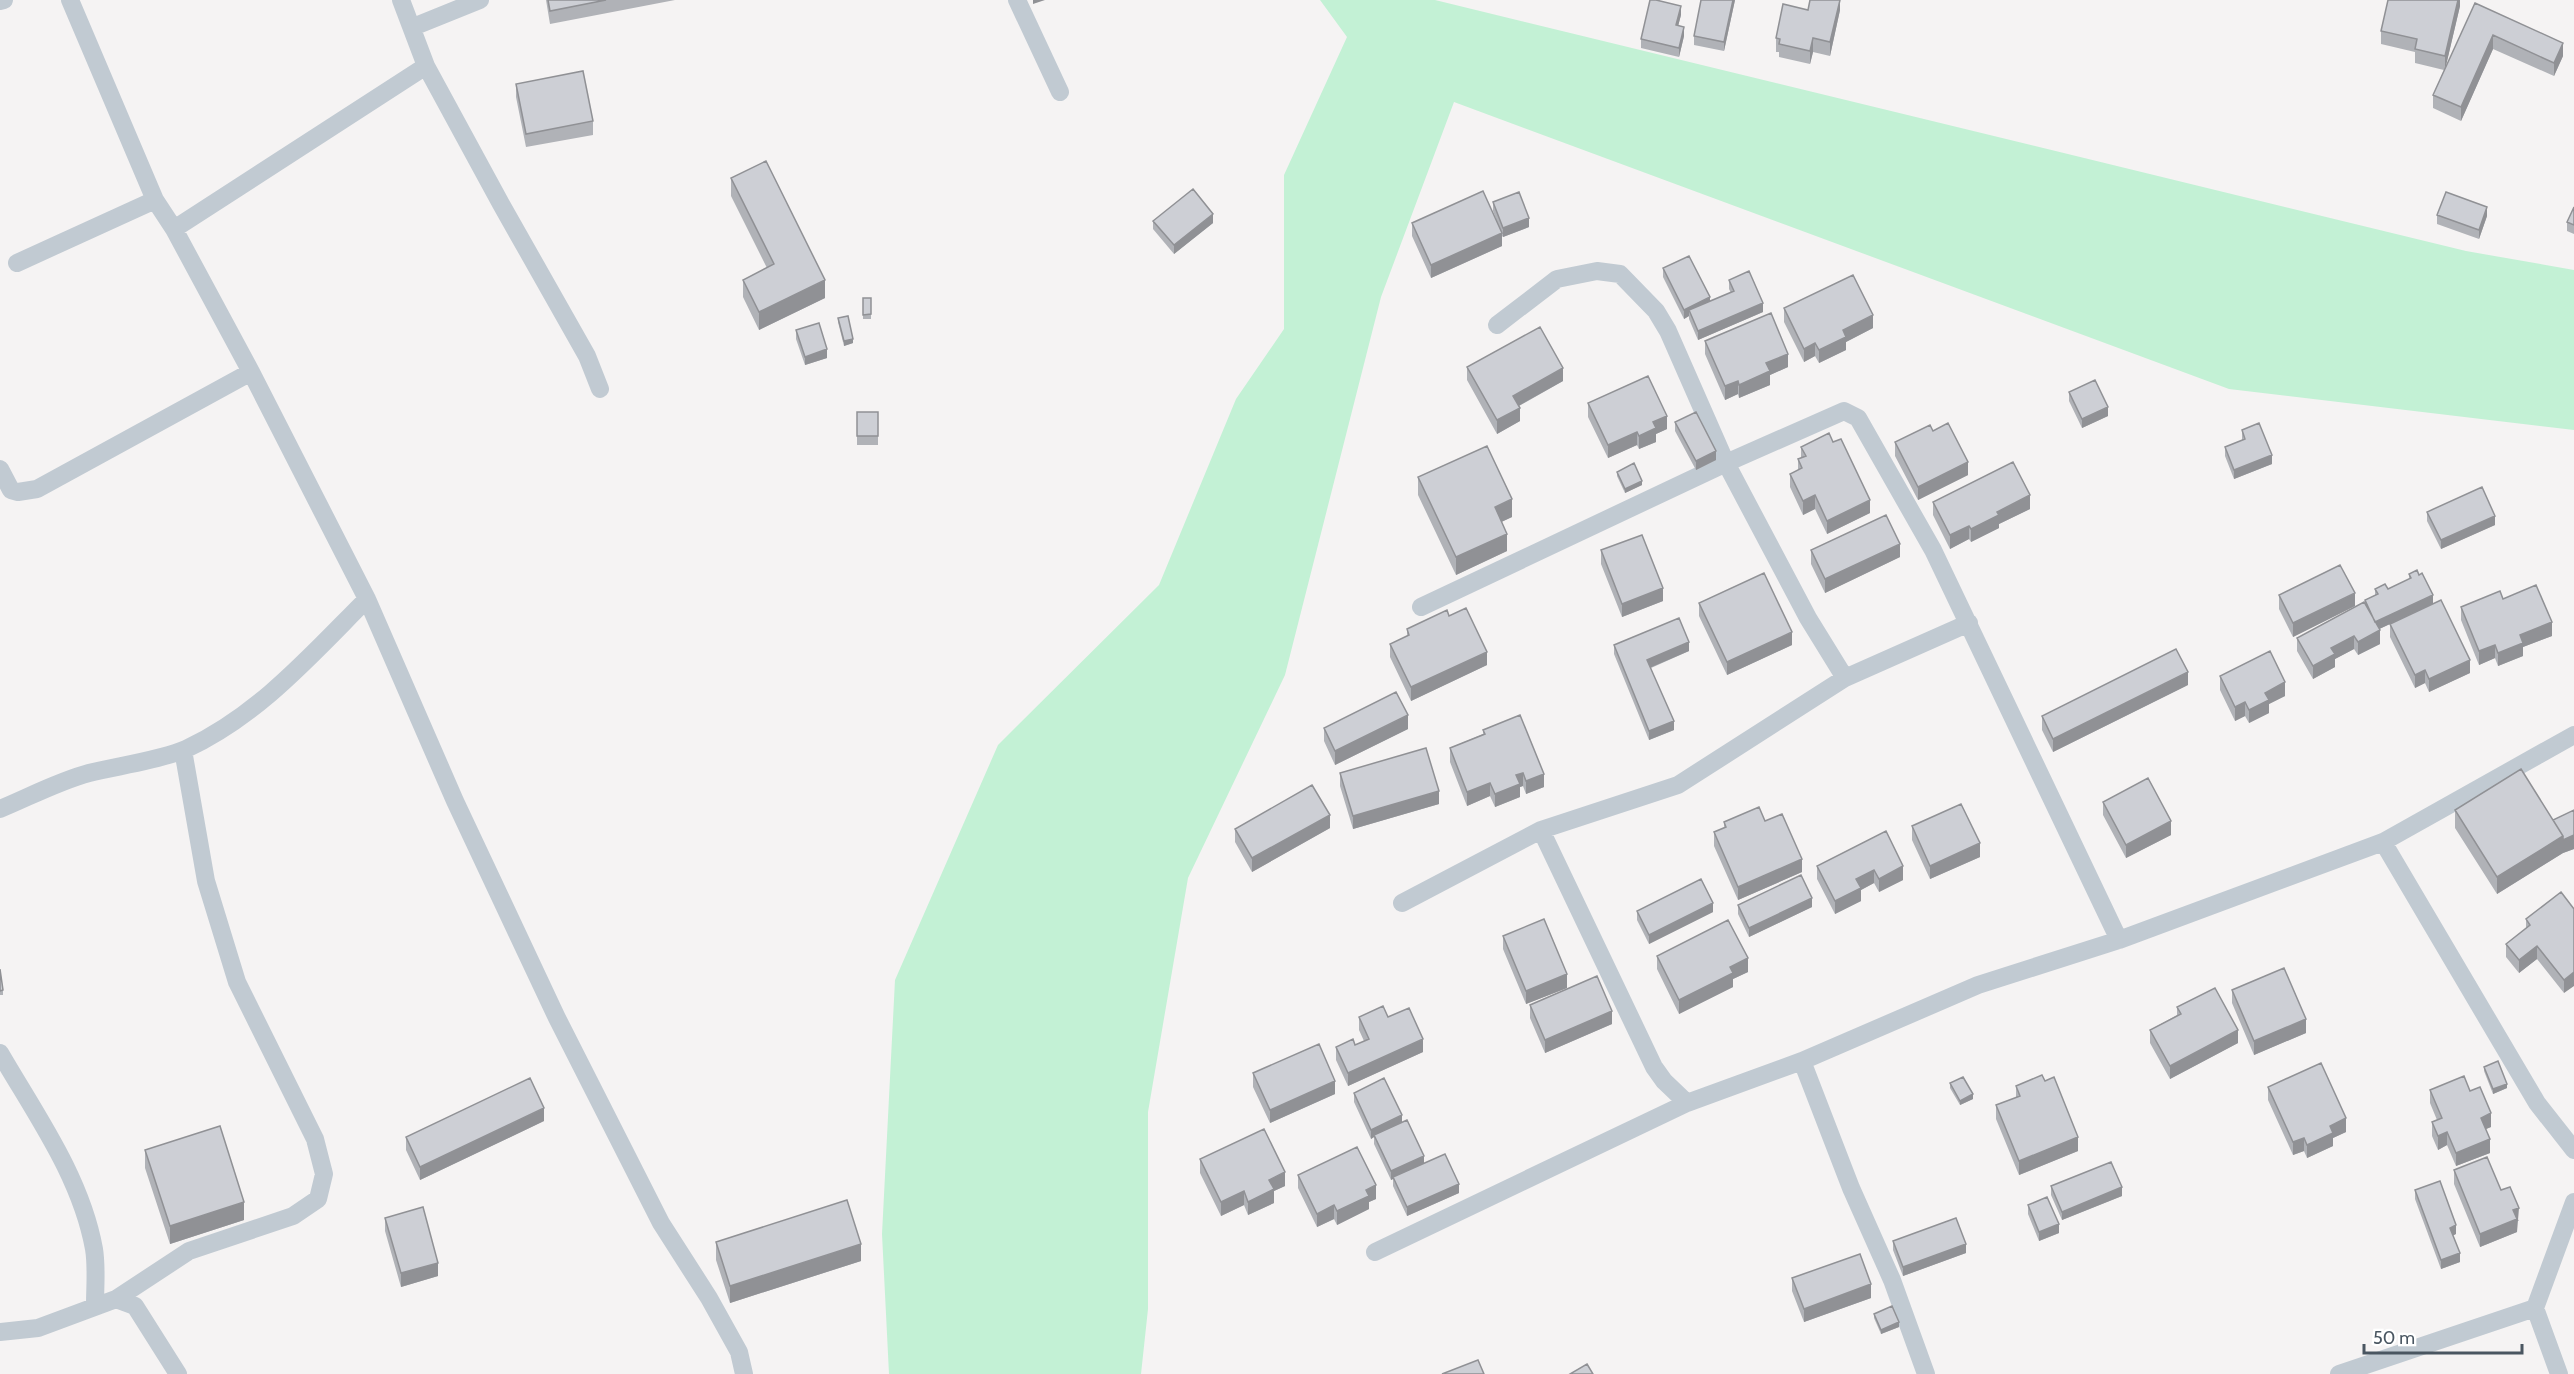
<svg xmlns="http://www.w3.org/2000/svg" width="2574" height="1374" viewBox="0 0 2574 1374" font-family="Cabin,sans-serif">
<rect width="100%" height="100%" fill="#f5f3f3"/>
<path fill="#c3f1d5" d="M1320 0H1435L2466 251 2574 270V430L2229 389 1454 102 1381 297 1285 675 1188 878 1148 1112V1309L1141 1374H889L882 1234 895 980 998 745 1159 585 1236 399 1284 329V175L1347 37Z"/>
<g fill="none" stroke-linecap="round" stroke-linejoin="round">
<path stroke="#c1cad2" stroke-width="18" d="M70 0 155 200 174 229 251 372 367 599 455 801 557 1018 661 1223 709 1298 739 1352 744 1374
M401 0 426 66 501 204 587 356 600 389
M1017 0 1060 92
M0 1 4 0
M413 27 480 0
M174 229 426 66
M17 263 155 200
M1497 325 1557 279 1597 271 1620 274 1656 311 1668 331 1726 463 1808 618 1845 678
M0 469 11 490 18 492 37 489 251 372
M1421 607 1726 463 1844 411 1858 418 1933 550 2119 940
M0 809C29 797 59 781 89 773 117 766 161 760 186 749 259 715 311 655 367 599
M1541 830 1654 1067 1664 1081 1687 1103
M2383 842 2537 1103 2574 1150
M1402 903 1541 830 1678 785 1845 678 1969 623
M0 1053C36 1115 81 1177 94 1249 97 1267 95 1287 95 1305
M1802 1061 1851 1188 1892 1280 1926 1374
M1375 1252 1687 1103 1802 1061 1978 985 2119 940 2383 842 2574 735
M116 1299 189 1251 293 1216 318 1199 324 1174 315 1139 237 982 206 881 183 750
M0 1332 38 1328 116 1299 135 1306 178 1374
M2339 1374 2535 1308
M2559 1374 2535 1308 2574 1202"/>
</g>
<path fill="#b0b2b7" d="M546 0H675L550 24Z
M1701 0H1735L1724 51 1694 45V36Z
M1840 0V10L1830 56 1813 52 1810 64 1779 57V52H1776V38L1808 10Z
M2460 0V6L2445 69 2475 3 2563 56 2554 76 2493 49 2461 121 2433 108V95L2444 70 2415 63V52L2381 44V31Z
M1681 15 1678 26 1684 36 1679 57 1641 48V39Z
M516 84 593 121V135L526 147 516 97Z
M731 178 825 298 759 330 743 297V280L767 268 731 196Z
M1493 202 1529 227 1503 237 1502 236V246L1431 278 1412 236V223L1496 219 1493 211Z
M2574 207V234L2567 231V222Z
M2437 215 2487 216 2479 239 2437 224Z
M1153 221 1213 223 1174 254 1153 229Z
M1663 268 1710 302 1731 293 1729 289V280L1763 312 1698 340 1689 319V316L1684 319 1663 277Z
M863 298H871V319H863Z
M1784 308 1873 328 1846 342V350L1819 363 1815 356 1804 362 1784 322Z
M838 318 853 343 844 346 838 322Z
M796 330 827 358 805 365 796 339Z
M1705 341 1788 367 1770 375V385L1739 398 1738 394 1725 400 1705 354Z
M1467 367 1563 381 1519 406 1520 421 1497 434 1467 380Z
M2069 392 2108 416 2082 428 2069 401Z
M1588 403 1667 429 1656 434V442L1639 449 1637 445 1608 458 1588 417Z
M857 412H878V445H857Z
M1675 422 1716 460 1696 470 1675 431Z
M2242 430 2272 464 2234 479 2225 456V447L2242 440Z
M1933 431 1968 475 1918 500 1895 456V442Z
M1801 447 1870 513 1827 534 1815 509 1803 515 1790 487V474L1798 470V459L1801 458Z
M1617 472 1642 485 1625 493 1617 476Z
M1418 477 1512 517 1501 522 1507 551 1456 575 1418 495Z
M1933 502 2030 509 1999 524V528L1971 542 1969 539 1950 549 1933 515Z
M2427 512 2495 525 2441 549 2427 521Z
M1601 550 1663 601 1622 617 1601 564Z
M1811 550 1900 557 1825 593 1811 564Z
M2409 574 2433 604 2470 673 2429 692 2425 683 2415 688 2390 637V624L2379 629 2380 644 2358 655 2354 649 2335 659V667L2313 679 2297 651V638L2365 603V600L2375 595V589H2388L2409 579Z
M2279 595 2355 606 2293 637 2279 609Z
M2503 599 2552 636 2523 647V656L2498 666 2495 658 2479 665 2461 620V607Z
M1699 603 1792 645 1727 675 1699 616Z
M1449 616 1487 665 1411 701 1390 657V644L1407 636V629Z
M1614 645 1689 651 1651 668 1674 730 1649 740 1614 654Z
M2220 676 2285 696 2269 704V713L2249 723 2245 716 2235 721 2220 690Z
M2188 685 2053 752 2042 730V716Z
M1324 728 1408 729 1335 765 1324 741Z
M1483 730 1544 787 1526 794 1523 786 1520 787V797L1495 807 1490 796 1467 806 1450 762V748L1483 734Z
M1340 773 1439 804 1353 829 1340 786Z
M2103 802 2171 835 2126 858 2103 815Z
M2455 810 2553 820 2574 810V849L2563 853 2497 894 2455 828Z
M1724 822 1802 872 1738 900 1714 846V832L1724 828Z
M1912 826 1980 857 1930 879 1912 840Z
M1330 828 1252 872 1235 842V829Z
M1886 831 1903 880 1879 892 1874 883 1861 890V901L1835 914 1817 879V866Z
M1738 905 1812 907 1749 937 1738 914Z
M2574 909 2564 993 2537 959 2519 973 2506 957V944L2526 929V919Z
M1637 911 1713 912 1649 944 1637 920Z
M1503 936 1567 988 1526 1004 1503 949Z
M1657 956 1748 972 1733 979V987L1679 1014 1657 969Z
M0 969 3 990V995H0Z
M2232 990 2306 1033 2254 1055 2232 1003Z
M1530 1005 1612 1024 1545 1053 1530 1018Z
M2177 1007 2238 1043 2170 1079 2150 1043V1030L2177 1015Z
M1359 1017H1388L1423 1052 1348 1086 1336 1060V1047L1355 1045 1364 1041 1359 1030Z
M2484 1067 2507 1088 2493 1094 2484 1071Z
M1253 1073 1335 1094 1270 1123 1253 1087Z
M1950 1083 1973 1099 1960 1105 1950 1088Z
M2016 1086 2078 1151 2019 1175 1996 1119V1105L2016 1098Z
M2268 1087 2346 1132 2333 1138V1146L2307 1158 2304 1151 2293 1155 2268 1100Z
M2430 1090 2470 1091 2491 1127 2486 1129 2490 1153 2456 1166 2447 1145 2438 1150 2432 1136V1122L2437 1120 2430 1103Z
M1354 1093 1402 1122 1424 1163 1459 1193 1407 1216 1393 1186V1179L1391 1180 1374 1144V1137L1371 1139 1354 1102Z
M544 1121 420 1180 406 1150V1137Z
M145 1150 244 1220 170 1244 145 1168Z
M1200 1159 1285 1186 1274 1191V1203L1248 1215 1244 1205 1221 1216 1200 1173Z
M2454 1170 2501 1190 2519 1221H2517V1232L2480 1247 2454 1184Z
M1298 1175 1376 1199 1369 1202V1209L1337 1225 1334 1219 1317 1227 1298 1188Z
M2051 1186 2122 1196 2062 1220 2051 1195Z
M2415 1190 2456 1234 2453 1235 2460 1262 2441 1269 2415 1199Z
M2028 1205 2059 1233 2039 1241 2028 1214Z
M385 1218 438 1276 401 1287 385 1231Z
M1893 1241 1966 1253 1903 1276 1893 1250Z
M716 1242 861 1261 730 1303 716 1260Z
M1792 1278 1871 1298 1804 1322 1792 1291Z
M1874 1314 1899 1327 1881 1334 1874 1318Z"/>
<path fill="#909195" d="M1033 0H1045L1033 4Z
M1733 0H1735L1724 51V42Z
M1840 0V10L1830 56V42Z
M2458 0H2460V6L2445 70V56Z
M1681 6V15L1676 34V25Z
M1684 27V36L1679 57V48Z
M2493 35V49L2461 121V107Z
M1813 38V52L1810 64V51Z
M2563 43V56L2554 76V63Z
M2487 207V216L2479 239V230Z
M1213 214V223L1174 254V245Z
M1529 218V227L1503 237V228Z
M1502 233V246L1431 278V265Z
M825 280V298L759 330V312Z
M1710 297V306L1689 310V316L1684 319V310Z
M1763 303V312L1698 340V331Z
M1873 315V328L1846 342V350L1819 363V350L1843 330Z
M853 339V343L844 346V341Z
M1815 343V356L1804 362V349Z
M827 349V358L805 365V357Z
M1788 354V367L1770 375V385L1739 398V385L1766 363Z
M1563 368V381L1513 409V396Z
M1738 381V394L1725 400V386Z
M2108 407V416L2082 428V419Z
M1520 408V421L1497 434V420Z
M1667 416V429L1656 434V442L1639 449V436L1653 422Z
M1637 432V445L1608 458V445Z
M1716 451V460L1696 470V461Z
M2272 455V464L2234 479V470Z
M1968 462V475L1918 500V487Z
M1642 481V485L1625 493V489Z
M1815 495V509L1803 515V501Z
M2030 495V509L1999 524V528L1971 542V529L1997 512Z
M1512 499V517L1495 525V507Z
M1870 500V513L1827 534V521Z
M2495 516V525L2441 549V540Z
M1969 526V539L1950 549V535Z
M1507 534V551L1456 575V557Z
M1900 544V557L1825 593V579Z
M1663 588V601L1622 617V604Z
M2355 593V606L2293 637V623Z
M2433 595V604L2375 631V622Z
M2552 622V636L2523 647V656L2498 666V653L2520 635Z
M2380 630V644L2358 655V642Z
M1792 632V645L1727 675V662Z
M2354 636V649L2335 659V667L2313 679V666L2331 648Z
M1689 642V651L1647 669V660Z
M2495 645V658L2479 665V651Z
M1487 652V665L1411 701V687Z
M2470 660V673L2429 692V679Z
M2425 670V683L2415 688V675Z
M2188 672V685L2053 752V739Z
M2285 682V696L2269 704V713L2249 723V710L2265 693Z
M2245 702V716L2235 721V707Z
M1408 715V729L1335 765V751Z
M1674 721V730L1649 740V731Z
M1523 773V786L1520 787V797L1495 807V794L1516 775Z
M1544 774V787L1526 794V781Z
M1490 783V796L1467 806V792Z
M1439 791V804L1353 829V816Z
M1330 815V828L1252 872V858Z
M2171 821V835L2126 858V845Z
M2574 835V849L2563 853 2497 894V877L2563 836Z
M1980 843V857L1930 879V866Z
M1802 859V872L1738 900V887Z
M1903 866V880L1879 892V879Z
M1874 870V883L1861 890V901L1835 914V901L1856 879Z
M1812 898V907L1749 937V928Z
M1713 903V912L1649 944V935Z
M2537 946V959L2519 973V960Z
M1748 958V972L1733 979V987L1679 1014V1000L1730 967Z
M2574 972V986L2564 993V980Z
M1567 974V988L1526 1004V991Z
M1612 1011V1024L1545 1053V1040Z
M2306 1019V1033L2254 1055V1041Z
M2238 1030V1043L2170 1079V1066Z
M1423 1039V1052L1348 1086V1073Z
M1335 1081V1094L1270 1123V1110Z
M2507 1084V1088L2493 1094V1089Z
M1973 1094V1099L1960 1105V1101Z
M544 1108V1121L420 1180V1167Z
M2491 1113V1127L2481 1131V1118Z
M1402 1115V1124L1374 1135V1137L1371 1139V1130Z
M2346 1118V1132L2333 1138V1146L2307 1158V1145L2330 1126Z
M2447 1132V1145L2438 1150V1136Z
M2078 1137V1151L2019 1175V1161Z
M2304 1138V1151L2293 1155V1142Z
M2490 1139V1153L2456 1166V1153Z
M1424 1156V1165L1393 1177V1179L1391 1180V1171Z
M1285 1172V1186L1274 1191V1203L1248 1215V1202L1269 1180Z
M1459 1184V1193L1407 1216V1207Z
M1376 1185V1199L1369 1202V1209L1337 1225V1211L1366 1190Z
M2122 1187V1196L2062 1220V1212Z
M1244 1191V1205L1221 1216V1202Z
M244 1202V1220L170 1244V1226Z
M1334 1205V1219L1317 1227V1214Z
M2519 1208 2517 1232 2480 1247V1234L2513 1210Z
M2059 1224V1233L2039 1241V1232Z
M2456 1225V1234L2450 1237V1228Z
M861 1244V1261L730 1303V1286Z
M1966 1244V1253L1903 1276V1267Z
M2460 1253V1262L2441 1269V1260Z
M438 1263V1276L401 1287V1273Z
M1871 1284V1298L1804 1322V1309Z
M1899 1322V1327L1881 1334V1330Z"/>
<path fill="#cdcfd5" stroke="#909195" stroke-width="1.5" d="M548 0H606L550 11Z
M1650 0H1656L1681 6 1676 25 1684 27 1679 48 1641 39Z
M1701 0H1733L1724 42 1694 36Z
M1810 0H1840L1830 42 1813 38 1810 51 1779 44 1780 39 1776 38 1783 4 1808 10Z
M2388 0H2458L2445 56 2415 49 2417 39 2381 31Z
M2475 3 2563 43 2554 63 2493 35 2461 107 2433 95Z
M583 71 593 121 526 134 516 84Z
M766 161 825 280 759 312 743 280 774 264 731 178Z
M1193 189 1213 214 1174 245 1153 221Z
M1483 191 1502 233 1431 265 1412 223Z
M1519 192 1529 218 1503 228 1493 202Z
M2446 192 2487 207 2479 230 2437 215Z
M2574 207V225L2567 222Z
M1689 256 1710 297 1684 310 1663 268Z
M1749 271 1763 303 1698 331 1689 310 1734 291 1729 280Z
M1853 275 1873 315 1843 330 1846 337 1819 350 1815 343 1804 349 1784 308Z
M863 298H871V314L863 315Z
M1771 313 1788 354 1766 363 1770 371 1739 385 1738 381 1725 386 1705 341Z
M848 316 853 339 844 341 838 318Z
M819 323 827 349 805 357 796 330Z
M1540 327 1563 368 1513 396 1520 408 1497 420 1467 367Z
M1648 376 1667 416 1653 422 1656 428 1639 436 1637 432 1608 445 1588 403Z
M2095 380 2108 407 2082 419 2069 392Z
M857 412H878V436H857Z
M1696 412 1716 451 1696 461 1675 422Z
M1948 423 1968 462 1918 487 1895 442 1930 425 1933 431Z
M2259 423 2272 455 2234 470 2225 447 2245 439 2242 430Z
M1829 433 1833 442 1841 439 1870 500 1827 521 1815 495 1803 501 1790 474 1802 468 1798 459 1806 456 1801 447Z
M1487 446 1512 499 1495 507 1507 534 1456 557 1418 477Z
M2013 462 2030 495 1997 512 1999 515 1971 529 1969 526 1950 535 1933 502Z
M1634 463 1642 481 1625 489 1617 472Z
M2482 487 2495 516 2441 540 2427 512Z
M1886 515 1900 544 1825 579 1811 550Z
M1642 535 1663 588 1622 604 1601 550Z
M2340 565 2355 593 2293 623 2279 595Z
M2417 570 2419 575 2422 573 2433 595 2375 622 2365 600 2378 594 2375 589 2385 584 2388 589 2411 578 2409 574Z
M1764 573 1792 632 1727 662 1699 603Z
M2536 585 2552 622 2520 635 2523 643 2498 653 2495 645 2479 651 2461 607 2500 591 2503 599Z
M2441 600 2470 660 2429 679 2425 670 2415 675 2390 624Z
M2364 602 2380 630 2358 642 2354 636 2331 648 2335 654 2313 666 2297 638Z
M1466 608 1487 652 1411 687 1390 644 1409 635 1407 629 1447 610 1449 616Z
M1679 618 1689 642 1647 660 1674 721 1649 731 1614 645Z
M2176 649 2188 672 2053 739 2042 716Z
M2270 651 2285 682 2265 693 2269 700 2249 710 2245 702 2235 707 2220 676Z
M1396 692 1408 715 1335 751 1324 728Z
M1520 715 1544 774 1526 781 1523 773 1516 775 1520 784 1495 794 1490 783 1467 792 1450 748 1485 734 1483 730Z
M1426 748 1439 791 1353 816 1340 773Z
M2521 769 2563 836 2497 877 2455 810Z
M2148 778 2171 821 2126 845 2103 802Z
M1312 785 1330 815 1252 858 1235 829Z
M1961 804 1980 843 1930 866 1912 826Z
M1759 807 1765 821 1782 814 1802 859 1738 887 1714 832 1726 827 1724 822Z
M2574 810V835L2563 840V836L2553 820Z
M1886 831 1903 866 1879 879 1874 870 1856 879 1861 888 1835 901 1817 866Z
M1801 875 1812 898 1749 928 1738 905Z
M1701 879 1713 903 1649 935 1637 911Z
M2561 892 2574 909V972L2564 980 2537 946 2519 960 2506 944 2530 925 2526 919Z
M1544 919 1567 974 1526 991 1503 936Z
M1728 920 1748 958 1730 967 1733 973 1679 1000 1657 956Z
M2284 968 2306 1019 2254 1041 2232 990Z
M0 969 3 990 0 991Z
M1597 976 1612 1011 1545 1040 1530 1005Z
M2215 988 2238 1030 2170 1066 2150 1030 2181 1014 2177 1007Z
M1383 1006 1388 1017 1409 1008 1423 1039 1348 1073 1336 1047 1353 1039 1355 1045 1369 1039 1359 1017Z
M1319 1044 1335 1081 1270 1110 1253 1073Z
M2498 1061 2507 1084 2493 1089 2484 1067Z
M2321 1063 2346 1118 2330 1126 2333 1133 2307 1145 2304 1138 2293 1142 2268 1087Z
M2042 1075 2045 1081 2054 1077 2078 1137 2019 1161 1996 1105 2020 1096 2016 1086Z
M2464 1076 2470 1091 2480 1087 2491 1113 2481 1118 2490 1139 2456 1153 2447 1132 2438 1136 2432 1122 2442 1118 2430 1090Z
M1963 1077 1973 1094 1960 1101 1950 1083Z
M530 1078 544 1108 420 1167 406 1137Z
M1384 1078 1402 1115 1371 1130 1354 1093Z
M1407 1120 1424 1156 1391 1171 1374 1135Z
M220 1126 244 1202 170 1226 145 1150Z
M1264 1129 1285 1172 1269 1180 1274 1189 1248 1202 1244 1191 1221 1202 1200 1159Z
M1357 1147 1376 1185 1366 1190 1369 1196 1337 1211 1334 1205 1317 1214 1298 1175Z
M1445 1154 1459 1184 1407 1207 1393 1177Z
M2487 1157 2501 1190 2510 1187 2519 1208 2513 1210 2517 1219 2480 1234 2454 1170Z
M2111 1162 2122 1187 2062 1212 2051 1186Z
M2440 1181 2456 1225 2450 1228 2460 1253 2441 1260 2415 1190Z
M2047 1197 2059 1224 2039 1232 2028 1205Z
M847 1200 861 1244 730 1286 716 1242Z
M423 1207 438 1263 401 1273 385 1218Z
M1956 1218 1966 1244 1903 1267 1893 1241Z
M1860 1254 1871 1284 1804 1309 1792 1278Z
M1892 1306 1899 1322 1881 1330 1874 1314Z
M1478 1360 1484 1374H1442Z
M1587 1364 1593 1374H1570Z"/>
<path d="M2364 1344v9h158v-9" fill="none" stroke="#4a5661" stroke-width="3"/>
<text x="2373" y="1344" font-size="18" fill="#4a5661" stroke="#ffffff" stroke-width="4.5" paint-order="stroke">50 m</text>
</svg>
